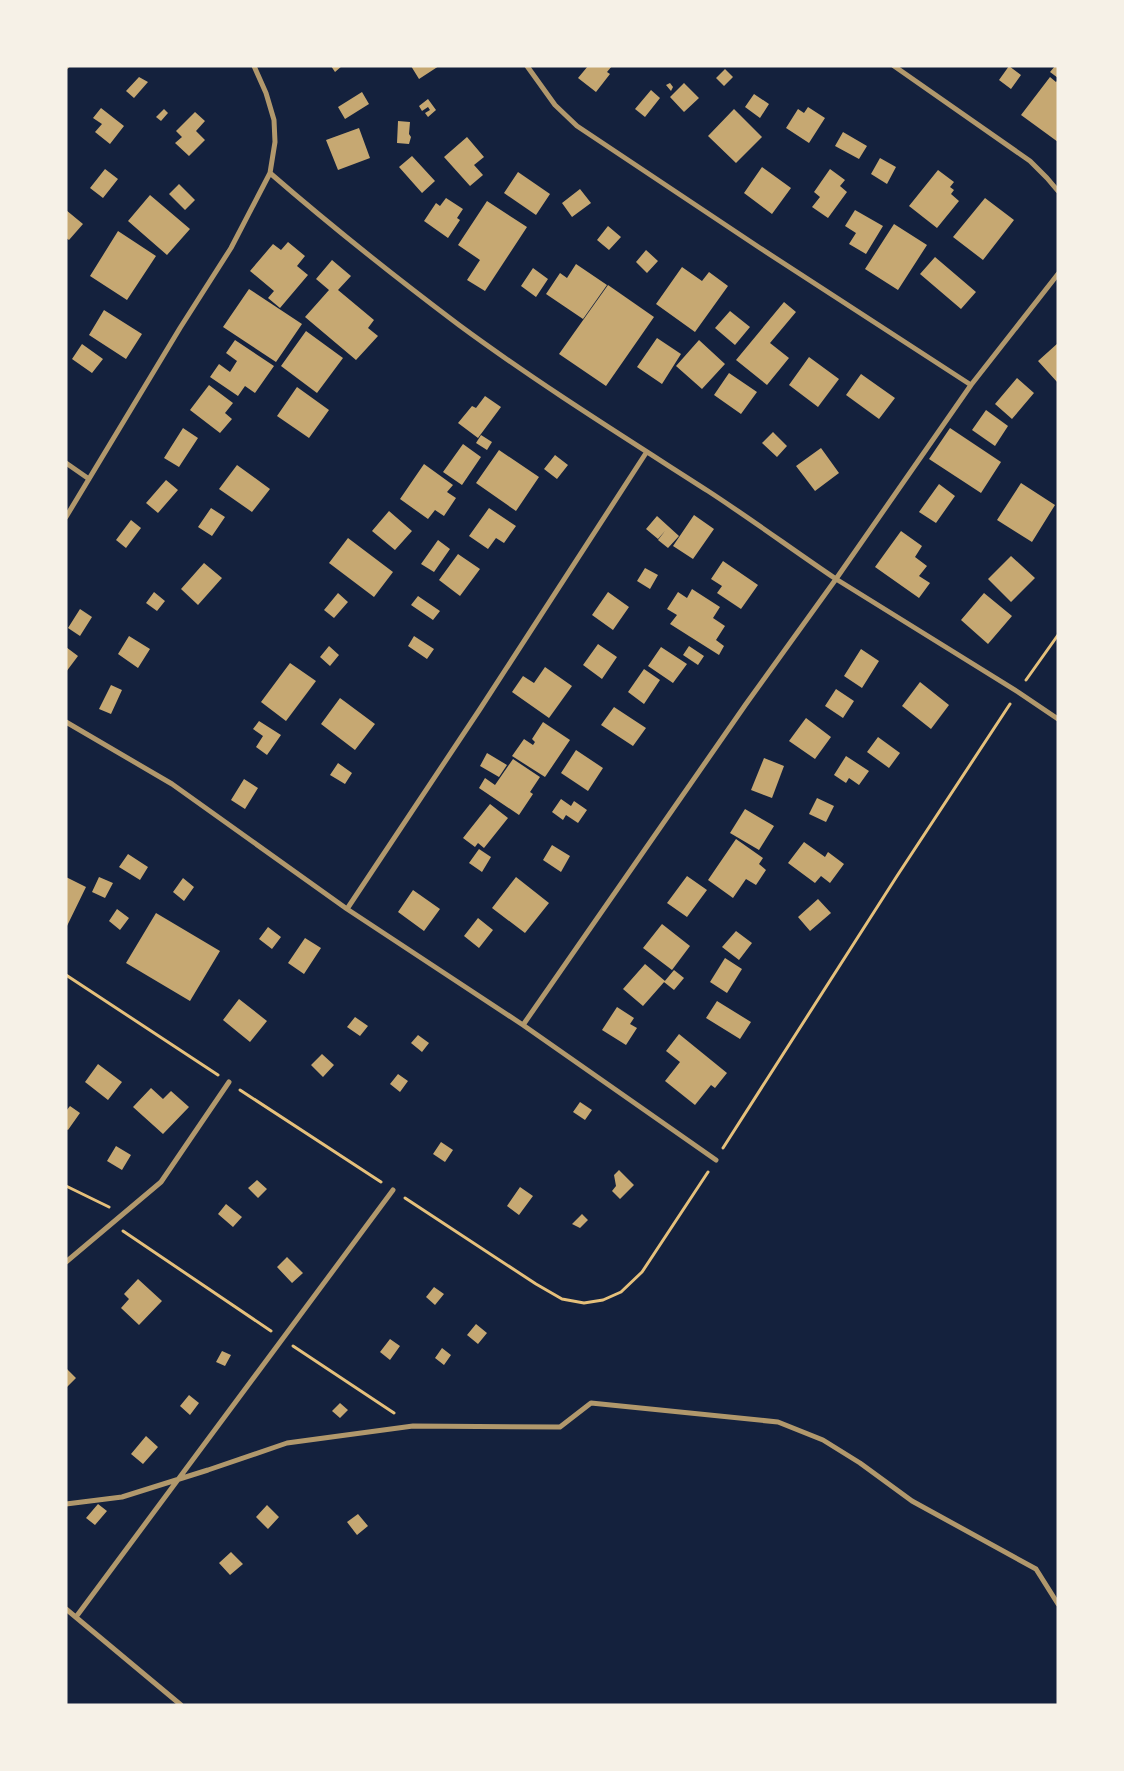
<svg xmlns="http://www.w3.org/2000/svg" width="1124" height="1771" viewBox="0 0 1124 1771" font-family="'Archivo Narrow',sans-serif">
<rect width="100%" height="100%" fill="#14213d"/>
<path fill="#c6a872" d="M331 66H342L335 72Z
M411 66H439L419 79Z
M588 66H612L607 72 610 74 596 92 578 78Z
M1009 66 1021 75 1011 89 999 80Z
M1055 66H1058V78L1050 72Z
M725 69 733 77 724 86 716 78Z
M139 77 148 82 134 98 126 91Z
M1050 77 1056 82 1058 80V142L1021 115Z
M670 83 673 87 671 91 666 85Z
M684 83 699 98 684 112 670 97Z
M651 90 660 98 645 117 635 109Z
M362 92 369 104 345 119 338 107Z
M754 94 769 104 760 118 745 107Z
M428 99 436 110 428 117 425 113 430 110 428 107 422 111 419 106Z
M808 107 825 118 809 143 786 128 798 109 804 113Z
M101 108 124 126 110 144 95 132 102 124 93 118Z
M164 109 168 113 161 121 156 117Z
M734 109 762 137 736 163 708 136Z
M195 112 205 121 196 131 205 140 189 156 175 143 182 137 176 131Z
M398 121 410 122 409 134 411 137 409 144 397 143Z
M359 128 370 158 338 170 326 140Z
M843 132 867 146 859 159 835 146Z
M467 137 484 157 474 165 483 175 470 186 444 157Z
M412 156 435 181 422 193 399 167Z
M880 158 896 167 887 184 871 174Z
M762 167 791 188 772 214 744 193Z
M105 169 118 179 103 198 90 188Z
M830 169 845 180 840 186 847 192 828 218 812 207 820 197 814 192Z
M938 170 954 182 950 187 954 190 951 194 959 201 937 228 909 206Z
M518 172 550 194 536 215 504 193Z
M179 184 195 200 185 210 169 194Z
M580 189 591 203 572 217 562 203Z
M150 195 190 229 167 255 128 221Z
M446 198 463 209 457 218 460 220 448 238 424 221 436 203 440 206Z
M985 198 1014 220 983 260 953 237Z
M487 201 527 227 485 291 467 280 480 260 458 245Z
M66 210 83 224 69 240 66 238Z
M855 210 883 226 866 254 849 244 856 233 845 226Z
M894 224 927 245 898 290 865 269Z
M608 226 621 237 609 250 597 240Z
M118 231 156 256 127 300 90 276Z
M288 242 305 256 297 266 308 275 280 308 268 298 274 291 250 271 273 244 281 250Z
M646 250 658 261 647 273 636 262Z
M935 257 976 292 961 309 920 274Z
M332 260 351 276 338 290 374 320 368 328 378 336 356 360 305 317 329 290 316 279Z
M576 264 607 285 583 319 546 294 560 273 567 278Z
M682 267 702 281 709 272 728 286 695 332 656 304Z
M533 268 548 279 536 297 521 286Z
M608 285 654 317 606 386 559 354Z
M249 289 302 324 276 362 223 327Z
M784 302 796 312 770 343 789 358 767 385 736 360Z
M104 310 142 334 126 359 89 335Z
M730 311 750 327 735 345 715 328Z
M306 331 343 358 317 393 281 366Z
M657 338 681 354 662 384 637 367Z
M235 340 274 366 255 393 245 386 238 396 210 377 219 364 230 372 237 361 226 353Z
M699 340 725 364 702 389 676 366Z
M1058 343V383L1038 361Z
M82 344 103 359 92 373 72 359Z
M809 357 839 379 818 407 789 385Z
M729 373 757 392 741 414 714 395Z
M861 374 895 398 879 419 846 395Z
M1017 378 1034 393 1012 419 995 404Z
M209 385 233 403 225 413 232 419 220 433 190 410Z
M297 387 329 410 309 438 277 416Z
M485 396 501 407 478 438 458 423 472 406 476 408Z
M986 410 1008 426 995 446 972 430Z
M183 428 198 438 179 467 164 458Z
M950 428 1001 462 981 493 929 459Z
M773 432 787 446 777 457 762 443Z
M481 435 492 442 487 450 476 443Z
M463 444 481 457 462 485 443 472Z
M821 448 839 473 815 491 796 466Z
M499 450 539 477 516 511 476 483Z
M555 455 568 465 557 479 544 469Z
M424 464 453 485 447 492 456 498 444 516 435 510 428 519 400 499Z
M237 465 270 489 252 512 219 489Z
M166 480 178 490 158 513 146 503Z
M1021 483 1055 505 1032 542 997 520Z
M939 484 955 496 936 523 919 512Z
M211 508 225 517 212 536 198 527Z
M489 508 516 526 504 543 496 538 488 549 469 536Z
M389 511 412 531 395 550 372 531Z
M694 515 714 529 693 559 673 546Z
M657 516 679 536 668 548 658 540 665 531 658 539 646 529Z
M131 520 141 528 126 548 116 540Z
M901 531 922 546 915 557 927 566 919 576 930 583 919 598 875 567Z
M348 538 393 572 374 597 329 563Z
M438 540 450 549 434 572 421 564Z
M458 554 480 569 460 596 439 580Z
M1011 556 1035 578 1011 602 988 579Z
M723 561 758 585 741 609 717 593 722 586 711 579Z
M204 563 222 578 198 605 181 589Z
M645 568 658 575 650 589 637 581Z
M692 589 720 607 713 618 725 626 716 640 724 646 719 655 670 624 677 615 667 609 678 592 687 598Z
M154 592 165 601 157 611 146 603Z
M608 592 629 607 613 630 592 615Z
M338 593 348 602 334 618 324 610Z
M984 593 1012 616 988 644 961 620Z
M418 596 440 611 433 620 411 605Z
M80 609 92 617 80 636 68 628Z
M129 636 150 649 138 668 118 654Z
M414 636 434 649 427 659 408 646Z
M598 644 617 657 602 679 583 665Z
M329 646 339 655 330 666 320 657Z
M689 646 704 656 698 665 683 655Z
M66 647 78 656 66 672Z
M661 647 687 664 673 683 648 666Z
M861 649 879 661 862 688 844 676Z
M290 663 316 681 286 721 261 702Z
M545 667 572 686 549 718 512 692 523 676 534 683Z
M644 669 660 680 644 704 628 692Z
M920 682 949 705 931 729 902 706Z
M111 685 122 690 111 714 99 709Z
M836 689 854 701 843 718 825 706Z
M340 698 375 724 355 750 321 724Z
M614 707 646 728 633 746 601 725Z
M806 718 831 737 815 759 789 741Z
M259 721 281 735 267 755 256 747 263 736 253 729Z
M543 722 570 740 545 777 512 756 524 739 533 745 535 742 532 739Z
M878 737 900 753 889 768 867 752Z
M576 750 603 768 588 791 561 773Z
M487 753 507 765 499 777 480 766Z
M846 756 869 771 859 785 849 778 846 783 834 775Z
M764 758 784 766 772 798 751 790Z
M513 759 540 777 530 792 533 794 519 815 479 788 485 778 495 785Z
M338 763 352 773 345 784 330 775Z
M244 779 258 788 245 809 231 800Z
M817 798 834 806 826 822 809 814Z
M561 799 571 806 574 801 587 810 578 823 566 815 563 820 552 812Z
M490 804 508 818 484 848 478 843 475 847 463 838Z
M745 809 774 826 759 850 730 833Z
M736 839 763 858 759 864 766 870 756 885 746 879 733 898 708 880Z
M804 842 825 857 828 852 844 864 830 883 821 876 815 883 788 863Z
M552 845 570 856 561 872 543 860Z
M479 849 491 857 482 872 469 863Z
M128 854 148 867 140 880 119 867Z
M687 876 707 890 687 917 667 903Z
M66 877 86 887 66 928Z
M99 877 113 883 105 898 92 892Z
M516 877 549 903 525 933 492 908Z
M183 878 194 887 184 901 173 892Z
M413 890 440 909 424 931 398 912Z
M818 899 831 913 810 931 798 917Z
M117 909 129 918 120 930 109 921Z
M156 913 220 951 190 1001 126 963Z
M478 918 493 930 479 948 464 936Z
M662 924 690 946 672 970 643 948Z
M268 927 281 937 272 949 259 939Z
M736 931 752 943 739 960 722 947Z
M305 938 321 948 304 974 288 963Z
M725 958 742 969 727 993 710 982Z
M645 964 665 981 643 1006 623 989Z
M674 970 684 978 674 990 664 982Z
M239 999 267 1021 250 1042 223 1020Z
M717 1001 751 1022 740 1039 706 1018Z
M617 1007 634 1018 630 1024 637 1028 626 1045 602 1030Z
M355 1017 368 1026 360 1036 347 1027Z
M679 1034 727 1073 715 1088 711 1085 695 1105 665 1081 680 1062 666 1051Z
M418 1035 429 1043 422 1052 411 1043Z
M322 1054 334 1065 323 1077 311 1065Z
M98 1064 122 1082 108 1100 85 1082Z
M398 1074 408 1081 400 1092 390 1084Z
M151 1088 163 1099 171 1091 189 1107 163 1134 133 1107Z
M580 1102 592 1110 585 1120 573 1112Z
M70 1106 80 1113 68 1130 66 1129V1111Z
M441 1142 453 1150 445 1162 433 1154Z
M116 1146 131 1155 122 1170 107 1161Z
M619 1170 634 1185 620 1199 612 1191 616 1186 614 1175Z
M257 1180 267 1189 258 1198 248 1188Z
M520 1187 533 1196 519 1215 507 1206Z
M226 1204 242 1217 233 1227 218 1214Z
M582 1214 588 1220 580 1228 572 1224Z
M287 1257 303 1273 292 1283 277 1267Z
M138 1279 162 1301 139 1325 121 1308 129 1299 124 1294Z
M434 1287 444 1294 435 1305 426 1297Z
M476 1324 487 1333 478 1344 467 1335Z
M390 1339 400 1346 390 1360 380 1352Z
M442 1348 451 1355 444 1365 435 1358Z
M222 1351 231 1355 225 1366 216 1362Z
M66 1368 76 1378 66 1388Z
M189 1395 199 1403 190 1415 180 1406Z
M340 1403 348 1410 340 1418 332 1411Z
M146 1436 158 1447 143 1464 131 1454Z
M98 1504 107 1511 95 1525 86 1518Z
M267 1505 279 1517 268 1529 256 1517Z
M358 1514 368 1526 357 1535 347 1522Z
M231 1552 243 1564 230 1575 219 1563Z"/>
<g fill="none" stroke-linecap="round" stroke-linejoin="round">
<path stroke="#e5c07b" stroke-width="3" d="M1026 680 1058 635
M66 975 218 1075
M240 1090 381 1182
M723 1148 897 876 1010 704
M66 1186 109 1207
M405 1198 536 1284 562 1299 584 1303 603 1300 621 1292 642 1272 708 1172
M123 1231 271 1331
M293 1346 394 1413"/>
<path stroke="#b1986c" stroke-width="5" d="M527 66 555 105 577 126 760 248 971 385 1058 274
M894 66 1030 161 1047 178 1058 191
M66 67 67 66
M270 173C331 226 394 276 459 325 539 384 624 437 708 491 751 519 793 550 836 579L746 704 523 1025
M971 385 836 579 1018 692 1058 719
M66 463 89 479
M66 517 180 328 231 248 270 173 275 142 274 120 266 93 254 66
M66 722 172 784 347 909 523 1025 716 1160
M347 909 480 709 646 453
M66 1262 161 1182 229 1082
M66 1504 122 1497 208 1470 287 1443 413 1426 560 1427 591 1403 778 1422 823 1440 860 1463 912 1501 1036 1569 1058 1604
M66 1609 181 1705
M76 1617 393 1190"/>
</g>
<rect width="1124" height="1771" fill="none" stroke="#f6f1e7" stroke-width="135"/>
</svg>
